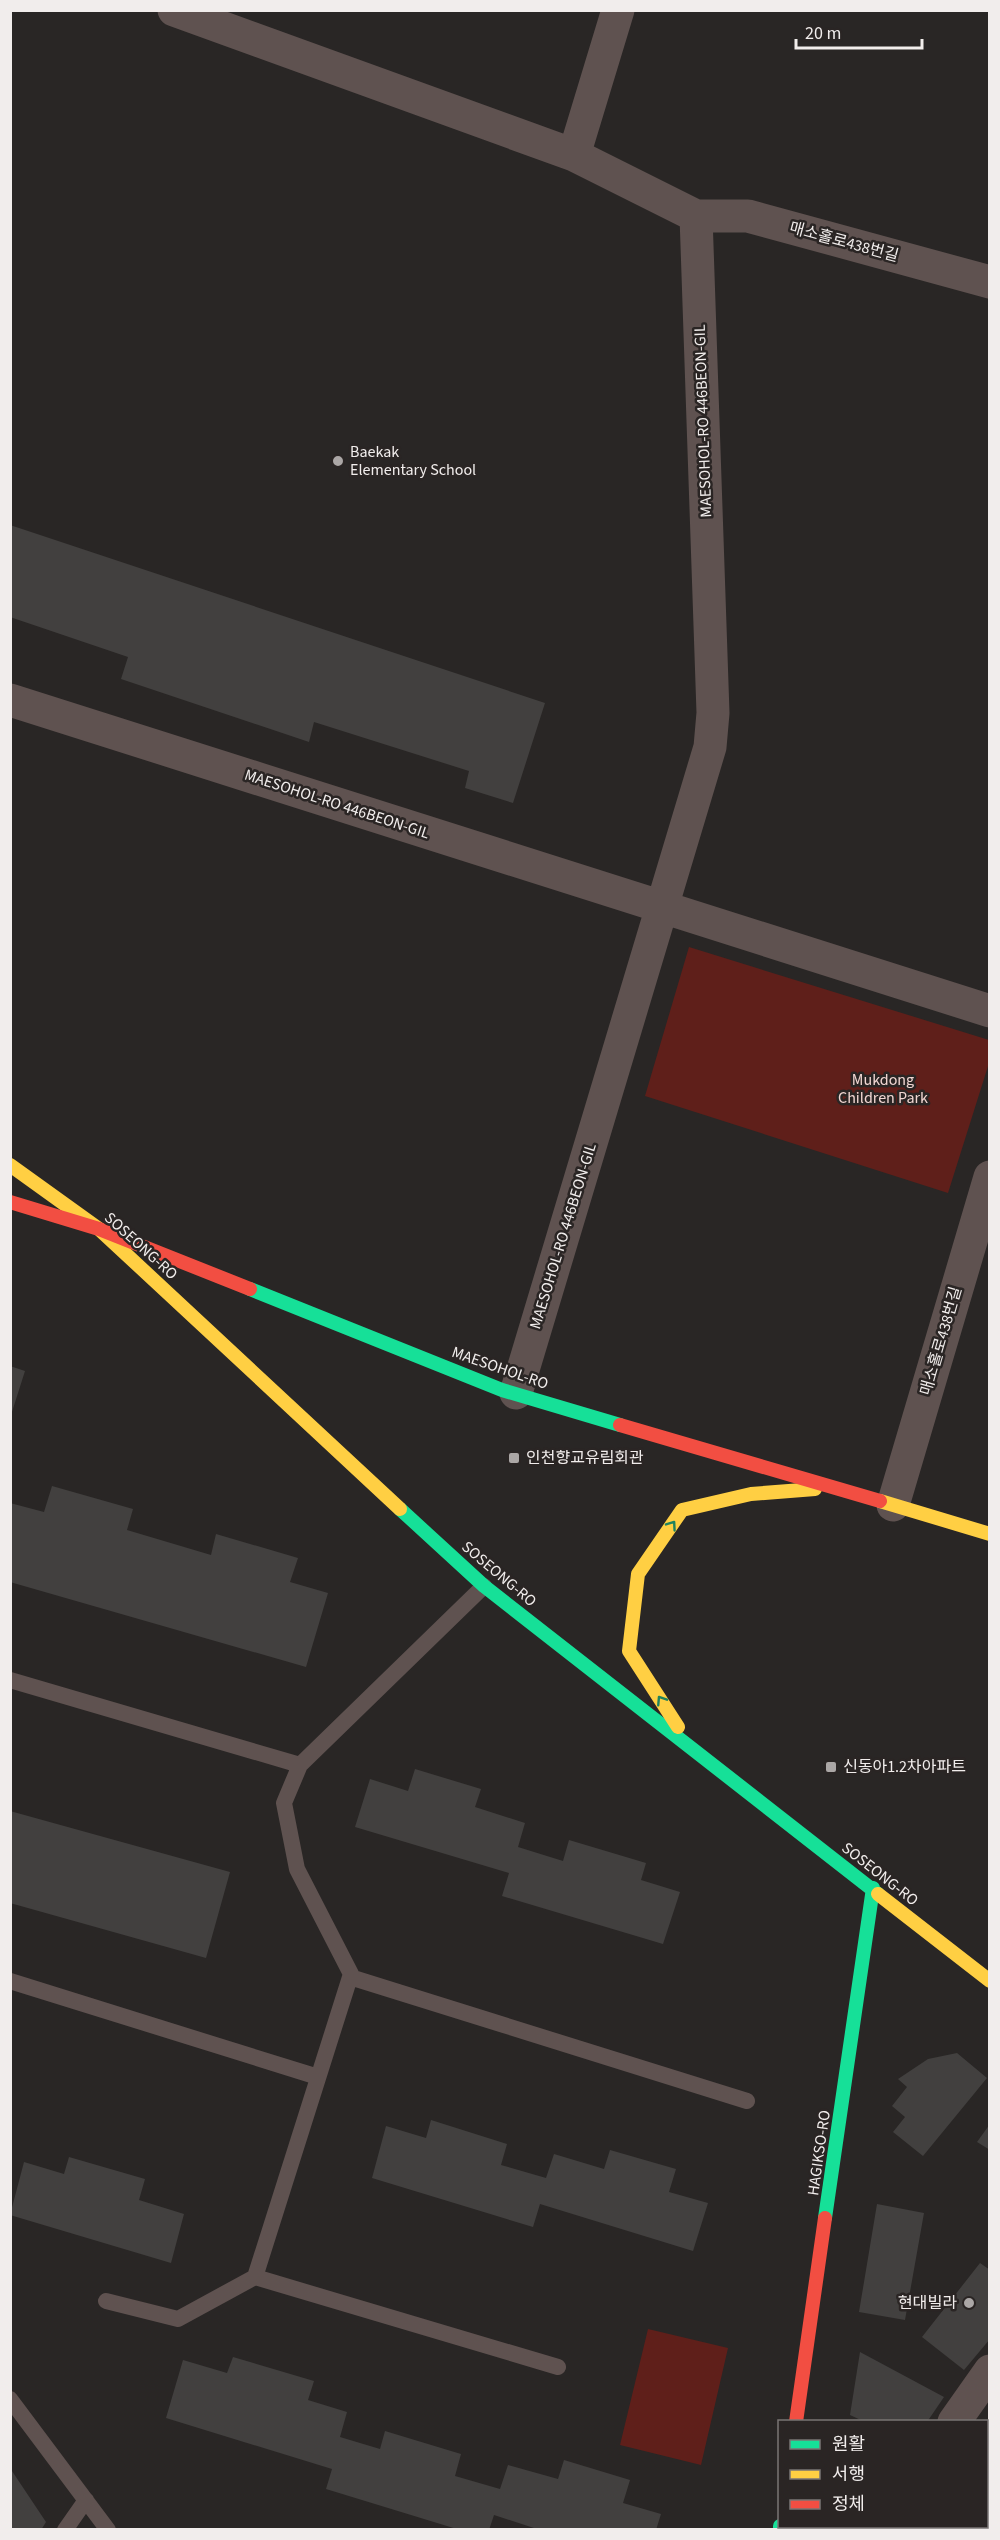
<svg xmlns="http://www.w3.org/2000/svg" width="1000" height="2540" viewBox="0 0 1000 2540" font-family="'Source Sans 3','Noto Sans KR',sans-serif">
<rect width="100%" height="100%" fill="#292625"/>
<path fill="#5f1f1a" d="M689 947 989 1040V1063L948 1193 645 1096Z
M648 2329 728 2348 701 2465 620 2445Z"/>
<path fill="#42403f" d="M10 525 545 703 513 803 465 788 469 771 314 722 309 742 121 679 128 657 10 617Z
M10 1366 25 1371 11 1415H10Z
M52 1486 133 1509 127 1530 211 1555 216 1534 298 1558 290 1582 328 1593 306 1667 10 1582V1503L44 1512Z
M415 1769 481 1789 475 1807 525 1823 518 1847 563 1861 569 1840 646 1863 641 1880 680 1892 663 1944 502 1896 509 1873 355 1827 370 1779 408 1791Z
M10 1811 230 1872 206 1958 10 1903Z
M957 2053 987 2078 923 2156 893 2132 905 2117 892 2106 907 2087 898 2079 928 2059Z
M431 2120 507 2144 501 2165 546 2178 554 2154 604 2169 610 2150 676 2169 669 2192 708 2203 693 2251 540 2204 533 2227 372 2178 386 2126 426 2138Z
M990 2124V2150L977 2142Z
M69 2157 145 2179 139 2200 184 2214 171 2263 10 2215 24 2162 64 2174Z
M877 2204 924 2213 905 2320 859 2312Z
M980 2263 990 2270V2339L964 2370 922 2337Z
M860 2352 944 2397 927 2422H865L850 2415Z
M233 2357 314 2381 308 2400 347 2412 340 2437 380 2449 385 2431 461 2454 455 2476 500 2489 508 2465 558 2479 564 2460 630 2480 623 2503 661 2514 656 2530H540L494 2515 489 2530H460L326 2489 332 2469 166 2418 183 2360 227 2373Z
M10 2468 46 2522 41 2530H10Z
M829 2526H854L852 2530H828Z"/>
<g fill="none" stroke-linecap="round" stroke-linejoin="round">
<path stroke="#5f5250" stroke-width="16" d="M10 1680 300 1765 284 1803 297 1869 351 1974 255 2277 178 2319 106 2301
M300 1765 484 1586
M350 1977 747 2101
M10 1981 318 2077
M255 2277 558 2367
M10 2399 108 2530
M65 2530 86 2500"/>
<path stroke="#5f5250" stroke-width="33" d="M174 10 574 155 696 216 713 713 710 747 516 1393
M574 155 618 10
M696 216H748L990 282
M10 700 990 1011
M893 1505 990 1177
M954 2422 990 2371
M877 2530 879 2526"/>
<path stroke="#16e098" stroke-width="14" d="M250 1289 502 1390 620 1425
M400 1509 484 1586 878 1894
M825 2218 873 1888
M780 2526V2530"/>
<path stroke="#ffcf43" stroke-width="14" d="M10 1165 99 1229 400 1509
M880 1501 990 1534
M678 1727 629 1651 638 1574 682 1510 751 1494 815 1489
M878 1894 990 1981"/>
<path stroke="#f24e42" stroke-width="14" d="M10 1202 99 1229 250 1289
M620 1425 880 1501
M796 2422 825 2218"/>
</g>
<defs><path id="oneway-chevron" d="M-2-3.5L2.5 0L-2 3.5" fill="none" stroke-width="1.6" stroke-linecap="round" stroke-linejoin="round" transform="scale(1.5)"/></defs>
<g stroke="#20825e">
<use href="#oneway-chevron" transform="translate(672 1525) rotate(-55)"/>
<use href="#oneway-chevron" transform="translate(661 1700) rotate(-123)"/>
</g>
<g fill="#aba7a6" stroke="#2a2524" stroke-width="2">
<circle cx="338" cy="461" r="6"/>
<rect x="508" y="1452" width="12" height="12" rx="3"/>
<rect x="825" y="1761" width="12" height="12" rx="3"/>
<circle cx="969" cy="2303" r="6"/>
</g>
<g text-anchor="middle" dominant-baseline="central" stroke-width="5" stroke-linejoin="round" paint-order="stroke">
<g font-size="16" fill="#f1edec" stroke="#2a2524">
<text transform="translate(844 242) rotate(15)">매소홀로438번길</text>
<text transform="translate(703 421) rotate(-92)">MAESOHOL-RO 446BEON-GIL</text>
<text transform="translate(337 804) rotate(18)">MAESOHOL-RO 446BEON-GIL</text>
<text transform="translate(563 1236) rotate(-73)">MAESOHOL-RO 446BEON-GIL</text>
<text transform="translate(141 1246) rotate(42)">SOSEONG-RO</text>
<text transform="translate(941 1341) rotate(-74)">매소홀로438번길</text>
<text transform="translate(500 1368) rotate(19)">MAESOHOL-RO</text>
<text transform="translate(499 1574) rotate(40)">SOSEONG-RO</text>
<text transform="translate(880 1874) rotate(38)">SOSEONG-RO</text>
<text transform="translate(819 2153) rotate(-82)">HAGIKSO-RO</text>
</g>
<g font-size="16" fill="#f1edec" stroke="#2a2524" text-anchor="start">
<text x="350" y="452">Baekak<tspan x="350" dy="18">Elementary School</tspan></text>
<text x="526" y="1458">인천향교유림회관</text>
<text x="843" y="1767">신동아1.2차아파트</text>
<text x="957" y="2303" text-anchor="end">현대빌라</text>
</g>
<g font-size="16" fill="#f1d6d2" stroke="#2a2524">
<text x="883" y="1080">Mukdong<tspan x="883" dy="18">Children Park</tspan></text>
</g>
</g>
<rect width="1000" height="2540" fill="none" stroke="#f1edec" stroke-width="24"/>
<rect x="778" y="2420" width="210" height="108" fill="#2a2524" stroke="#7a7574" stroke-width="1.5"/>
<rect x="790" y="2440" width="30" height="9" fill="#16e098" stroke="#7a7574" stroke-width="1.5"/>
<text x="832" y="2450" font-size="18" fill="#f1edec">원활</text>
<rect x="790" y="2470" width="30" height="9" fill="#ffcf43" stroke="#7a7574" stroke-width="1.5"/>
<text x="832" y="2480" font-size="18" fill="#f1edec">서행</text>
<rect x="790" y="2500" width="30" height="9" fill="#f24e42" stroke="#7a7574" stroke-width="1.5"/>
<text x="832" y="2510" font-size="18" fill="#f1edec">정체</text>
<path d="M796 39v9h126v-9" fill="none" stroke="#f1edec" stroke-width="3"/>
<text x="805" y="39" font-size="18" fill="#f1edec" stroke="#2a2524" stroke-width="4.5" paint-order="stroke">20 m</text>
</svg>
